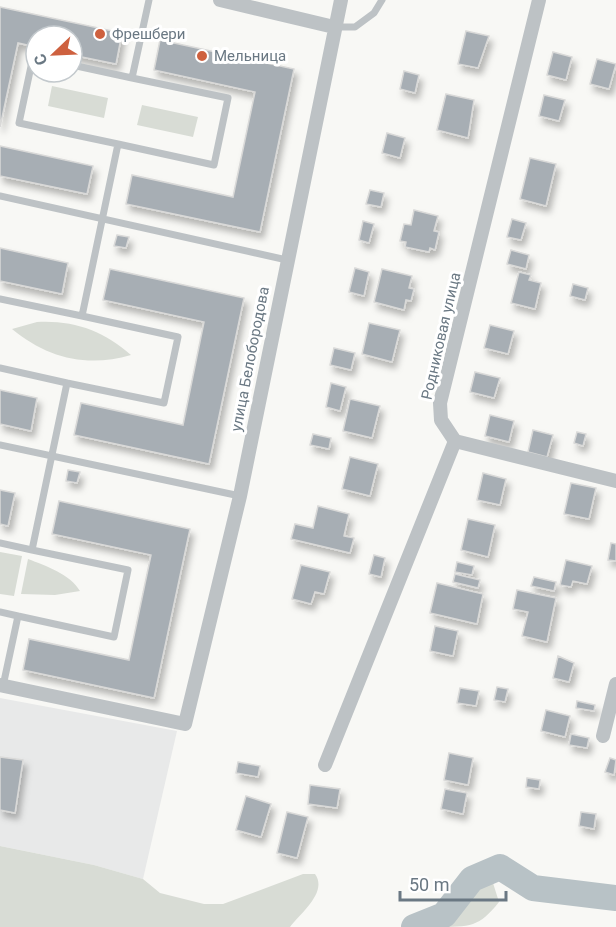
<svg xmlns="http://www.w3.org/2000/svg" width="616" height="927" viewBox="0 0 616 927" font-family="Roboto,sans-serif">
<defs>
<filter id="shadow"><feDropShadow dx="3.5" dy="6" stdDeviation="3" flood-color="#0004"/></filter>
</defs>
<rect width="100%" height="100%" fill="#f8f8f5"/>
<path fill="#e8e9e9" d="M0 698 177 731 143 879 94 865 0 846Z"/>
<path fill="#d8dcd5" d="M52 86 108 98 104 118 48 106Z
M142 105 198 117 193 137 137 125Z
M37 322C74 320 104 331 131 355 87 368 47 358 12 329Z
M0 552 22 556 14 596 0 594Z
M28 559C46 566 70 574 80 591L55 595 21 594Z
M0 846 94 865 143 879 160 893 204 904H223L303 874H315C328 892 301 913 290 927H0Z
M472 879 493 883 499 902C479 927 471 927 435 927L433 919 445 903Z"/>
<g fill="none" stroke-linecap="round" stroke-linejoin="round">
<path stroke="#b8c2c6" stroke-width="26" d="M414 927 444 915 472 879 500 867 533 888 616 898"/>
</g>
<path fill="#a7aeb4" stroke="#d9d9d8" stroke-width="1.5" filter="url(#shadow)" d="M0 7 122 33 116 64 72 55V36H36V47L18 43 0 127Z
M466 31 489 36 478 68 458 64Z
M160 40 294 69 260 232 126 204 132 175 233 197 255 92 154 70Z
M553 52 572 57 566 80 547 75Z
M597 59 616 64 609 89 590 84Z
M404 71 419 75 415 93 400 89Z
M446 94 474 100 468 138 437 130Z
M544 95 565 100 559 121 539 116Z
M387 133 405 138 400 158 382 153Z
M0 146 93 166 87 194 0 176Z
M530 158 556 164 546 206 520 199Z
M370 190 384 193 381 207 366 204Z
M414 210 438 216 434 231 439 232 435 250 430 248 429 252 405 247 406 242 400 241 404 224 411 225Z
M512 219 526 223 521 240 507 237Z
M363 221 374 224 369 243 359 240Z
M117 235 129 237 126 248 114 246Z
M0 248 68 263 62 294 0 281Z
M511 250 529 255 526 269 507 264Z
M355 268 369 272 364 296 349 292Z
M110 269 244 298 209 464 74 435 81 403 183 425 204 322 103 300Z
M382 269 412 276 409 288 414 289 411 301 406 300 404 310 374 302Z
M519 272 531 275 529 280 541 283 535 309 511 303Z
M573 284 588 288 585 300 570 296Z
M369 323 400 330 392 362 362 354Z
M490 325 514 331 508 354 484 348Z
M334 348 355 353 351 370 330 365Z
M475 372 500 378 494 398 470 392Z
M331 383 346 387 340 411 326 407Z
M0 390 37 398 31 431 0 424Z
M350 399 380 406 372 438 343 431Z
M490 415 514 421 509 442 485 436Z
M533 430 553 435 547 457 528 452Z
M577 432 586 434 583 446 574 443Z
M313 434 331 438 329 449 310 445Z
M350 457 378 464 370 496 342 489Z
M68 470 80 472 77 483 66 481Z
M483 473 506 479 500 505 477 500Z
M571 483 596 488 589 519 564 514Z
M0 490 15 493 8 526 0 524Z
M59 501 190 529 154 698 23 670 29 639 129 660 151 555 52 534Z
M318 506 349 514 344 536 354 538 350 553 291 539 295 524 313 528Z
M468 519 495 525 488 557 461 550Z
M611 543 616 544V561L608 560Z
M374 555 385 558 381 577 369 574Z
M566 560 592 566 587 584 573 581 571 587 560 585Z
M457 562 474 566 472 575 455 572Z
M301 565 330 572 324 594 315 592 311 604 292 599Z
M455 574 480 580 478 588 453 582Z
M534 577 556 582 554 591 531 586Z
M437 583 483 594 477 624 430 613Z
M517 590 556 598 547 642 522 636 528 612 513 609Z
M435 626 458 631 453 656 430 651Z
M558 656 574 663 569 682 553 678Z
M497 687 508 689 505 702 494 700Z
M460 688 479 691 476 706 457 703Z
M577 701 595 705 594 711 576 708Z
M546 710 570 716 565 737 541 731Z
M571 734 589 738 587 748 569 745Z
M449 753 473 758 468 785 444 780Z
M0 757 23 760 15 813 0 810Z
M610 758 616 760 614 775 605 772Z
M238 762 260 766 258 777 236 773Z
M527 778 540 780 539 789 526 787Z
M310 785 340 789 337 808 308 804Z
M445 789 467 793 463 814 441 809Z
M246 796 271 804 261 837 236 830Z
M287 812 308 817 297 858 277 853Z
M581 812 596 814 594 829 579 826Z"/>
<g fill="none" stroke-linecap="round" stroke-linejoin="round">
<path stroke="#bdc2c5" stroke-width="7" d="M334 27H355L374 13 382 0
M72 65 132 78 149 0
M118 144 214 165 228 98 132 78
M0 196 287 260
M0 299 82 316 118 144 19 123 33 57H36
M0 368 67 383 32 550 0 543
M67 383 164 403 178 337 82 316
M0 445 240 496
M0 612 18 616 3 686
M18 616 114 637 128 570 32 550"/>
<path stroke="#bdc2c5" stroke-width="14" d="M220 0 334 27
M455 441 616 481
M0 685 185 724 240 496 341 0
M603 736 616 684
M325 765 455 441 441 420 440 403 539 0"/>
</g>
<g fill="#ce613f" stroke="#fff" stroke-width="2">
<circle cx="100" cy="34" r="6"/>
<circle cx="202" cy="56" r="6"/>
</g>
<g text-anchor="middle" dominant-baseline="central" stroke-width="6" stroke-linejoin="round" paint-order="stroke">
<g font-size="15" fill="#6a7883" stroke="#fff" text-anchor="start">
<text x="112" y="34">Фрешбери</text>
<text x="214" y="56">Мельница</text>
</g>
<g font-size="15" fill="#6a7883" stroke="#fff">
<text transform="translate(441 336) rotate(-77)">Родниковая улица</text>
<text transform="translate(250 359) rotate(-79)">улица Белобородова</text>
</g>
</g>
<g transform="translate(54 54) rotate(247)"><circle r="28" fill="#ffffff" stroke="#c3c9cd" stroke-width="1.5"/>
<path d="M0-4.5L10 22L0 15L-10 22Z" fill="#ce613f"/>
<text y="-9" font-size="16" font-weight="bold" text-anchor="middle" fill="#6a7883">С</text>
</g>
<path d="M400 891v9h106v-9" fill="none" stroke="#6a7883" stroke-width="3"/>
<text x="409" y="891" font-size="18" fill="#6a7883" stroke="#ffffff" stroke-width="4.5" paint-order="stroke">50 m</text>
</svg>
